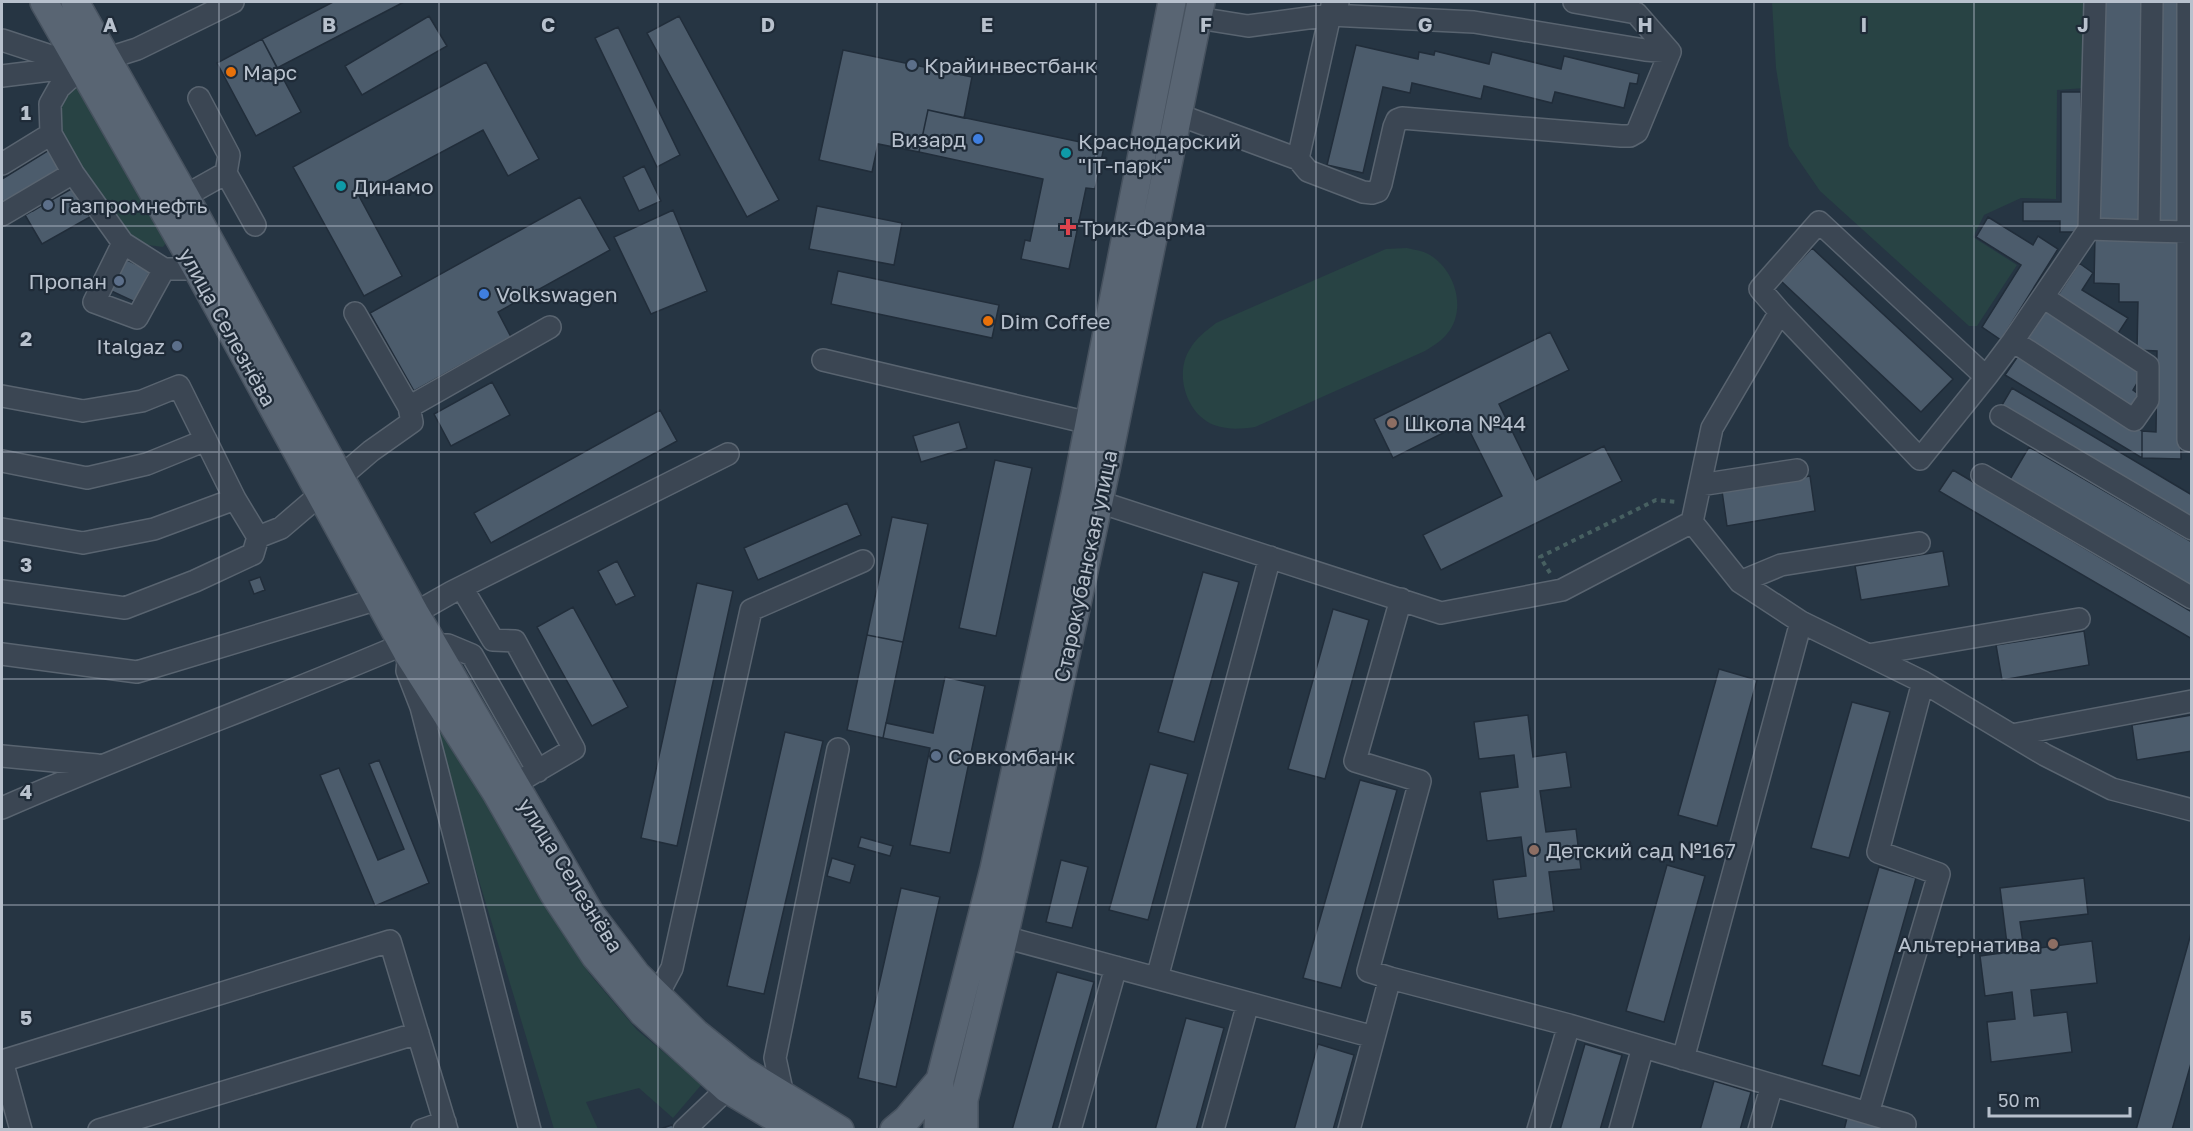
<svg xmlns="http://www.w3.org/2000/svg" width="2193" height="1131" viewBox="0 0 2193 1131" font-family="'Golos Text',sans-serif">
<rect width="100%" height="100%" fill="#263543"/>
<path fill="#284344" d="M1772 2H2086L2085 88 2057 90 2056 199 2021 198 1984 215 1973 237 2017 265 1977 326H1969L1820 191 1789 146 1776 68Z
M83 84 171 236 163 247 140 244 117 222 61 142V96L70 86Z
M1407 248C1415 250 1424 251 1430 255 1454 270 1466 305 1450 330 1443 340 1435 345 1425 351L1255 427C1240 429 1229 430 1214 425 1186 414 1174 373 1190 349 1196 338 1206 331 1216 323L1386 249Z
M441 722 451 731 589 973 637 1030 702 1084 673 1118 639 1088 586 1102 598 1129H554L435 735Z"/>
<path fill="#4c5c6c" stroke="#212d3a" stroke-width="1.5" d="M333 2H404L277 68 262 39Z
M2102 2H2143L2139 223 2099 221Z
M2159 2H2180L2179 225 2156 224Z
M429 16 447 46 362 95 345 66Z
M679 16 779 200 747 217 647 33Z
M618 27 680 155 657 167 595 38Z
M262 39 301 112 256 136 217 63Z
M1356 45 1418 59 1419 52 1434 55 1435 51 1489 64 1492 52 1561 69 1564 56 1639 74 1637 84 1630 83 1624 108 1555 92 1552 103 1484 86 1481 99 1412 83 1410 93 1383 87 1363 173 1327 165Z
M843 50 972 77 964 118 928 110 919 152 878 144 872 172 819 160Z
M486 62 539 159 508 176 483 130 359 196 402 276 364 296 293 167Z
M2061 92H2081L2080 232H2060V221H2023V202H2061Z
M928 110 1104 147 1095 189 1086 188 1069 269 1021 259 1025 240 1030 241 1043 179 919 152Z
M49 150 61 170 40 182 51 200 33 211 23 193 5 205 2 199V179Z
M644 166 661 201 639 211 623 177Z
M73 188 90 217 42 244 25 215Z
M580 197 610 250 498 312 511 337 414 391 370 313Z
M817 206 902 223 894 265 809 249Z
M673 210 707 291 651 314 614 237Z
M1988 217 2033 245 2038 236 2058 249 2001 340 1982 327 2021 265 1976 237Z
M2095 237 2180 239 2181 459 2142 458V431L2156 432 2157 351 2137 350 2138 302H2119V284L2094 283Z
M1812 248 1953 379 1921 412 1781 281Z
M121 257 150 271 135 302 105 288Z
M2079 263 2093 273 2082 290 2128 318 2117 335 2056 298Z
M838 271 999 305 992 338 831 304Z
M2047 309 2143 373 2133 390 2141 396 2131 411 2025 343Z
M1550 332 1569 370 1499 404 1536 480 1604 446 1622 481 1441 570 1423 535 1502 496 1465 422 1393 458 1374 419Z
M2020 353 2142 431V458L2005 375Z
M492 382 510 415 451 446 434 414Z
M2012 388 2192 495V517L2002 405Z
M660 410 677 441 491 543 474 513Z
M959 422 967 448 921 462 913 436Z
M2029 447 2192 542V587L2009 481Z
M995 460 1032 468 996 636 959 628Z
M1953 470 2192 612V639L1939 491Z
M1810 476 1815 511 1727 526 1722 491Z
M847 503 861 535 758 580 744 548Z
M892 517 928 524 903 642 867 635Z
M1943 551 1949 586 1861 600 1855 566Z
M617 561 635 596 616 605 598 571Z
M1203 572 1239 582 1194 742 1158 732Z
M260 577 265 590 254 594 249 581Z
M697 583 733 591 677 846 641 838Z
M573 607 628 707 592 726 537 627Z
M1333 609 1369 620 1325 779 1288 769Z
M2084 631 2089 665 2002 680 1996 645Z
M867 635 903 642 883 738 847 730Z
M1719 669 1757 680 1717 826 1678 815Z
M945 677 985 686 950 853 910 845 930 748 883 738 886 723 933 733Z
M1852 702 1890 712 1849 858 1811 848Z
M1528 715 1533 757 1566 752 1571 787 1540 791 1546 832 1576 829 1581 869 1549 872 1554 911 1498 919 1493 880 1526 876 1521 837 1487 841 1480 792 1518 787 1514 755 1479 759 1474 722Z
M2192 715V751L2137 760 2132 725Z
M785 732 823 741 764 994 727 986Z
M379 760 429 883 375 906 320 775 339 768 378 860 404 849 369 764Z
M1150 764 1188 774 1148 920 1109 910Z
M1360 780 1397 790 1341 988 1303 978Z
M861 837 893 846 890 856 858 847Z
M832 858 855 865 850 883 827 876Z
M1061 860 1088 867 1072 928 1046 922Z
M1667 865 1705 876 1664 1022 1626 1011Z
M1879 867 1916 878 1860 1076 1822 1065Z
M2084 878 2088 914 2020 922 2024 950 2092 941 2097 983 2031 990 2034 1016 2067 1012 2072 1052 1991 1062 1987 1022 2015 1019 2012 992 1985 996 1980 956 2008 952 2000 888Z
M901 888 940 897 896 1087 858 1078Z
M2192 930V1060L2172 1130H2136Z
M1057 972 1094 982 1076 1045 1052 1130H1012Z
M1186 1018 1224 1028 1196 1130H1155Z
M1318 1044 1354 1055 1333 1130H1294Z
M1585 1044 1622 1055 1600 1130H1560Z
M1714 1081 1751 1092 1740 1130H1700Z
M1847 1118 1884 1128V1130H1844Z
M672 1125 674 1130H657Z"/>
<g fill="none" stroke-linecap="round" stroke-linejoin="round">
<defs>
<path id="minor" d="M1338 2 1332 5 1330 15 1474 22 1645 50 1670 52
M2095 2 2089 229 2149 231
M2152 2 2149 231 2187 232
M2188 2V440L2192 441
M2 40 78 65
M83 66 59 88 50 104 51 134 73 173 123 243 164 269H197L208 263
M2 76 83 66 137 49 233 2
M199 98 229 155 226 173
M1179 115 1298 159 1330 15 1248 26 1198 18
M1298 159 1308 171 1363 192 1372 193 1378 191 1381 184 1394 127 1397 120 1402 118 1621 136H1630L1637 132 1670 52 1636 13 1574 2
M2 164 51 134
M185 196 226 173 255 225
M2 214V215L73 173
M123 243 94 302 137 318 164 269
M2043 297 2148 366V400L2134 420 2013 341 2089 229
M355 313 409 407
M823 360 1089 423
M1986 377 2013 341
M2 396 83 411 142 401 179 386 235 499 258 537 253 554 195 581 125 608 2 591
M2001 416 2192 529
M2 461 87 478 147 464 206 440
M1982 475 2192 598
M1700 485 1797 470
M1084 497 1441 613 1562 590 1692 522 1740 582 1801 622 1923 682 2045 755 2112 789 2192 810
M1692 522 1712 428 1780 312 1920 459 1986 377 1819 222 1760 289 1780 312
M2 529 83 543 154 529 235 499
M258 537 281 528 371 451 412 422 409 407 550 327
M1740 582 1781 565 1919 543
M462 588 493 640 515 641 574 749 501 792
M413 627 415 613 452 592 728 454
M434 645H448L472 655 538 771
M2 654 137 672 378 599
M1868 655 2079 619
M408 661 407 671 421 707 530 1130
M2012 735 2192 701
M2 756 97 765
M2 808C134 750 271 701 404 644
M1004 937 1374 1037
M1157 978 1270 557
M1390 978 1368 971 1420 781 1355 761 1401 599
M649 1006 657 996 672 968 751 610 863 561
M1683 1059 1801 622
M783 1095 775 1058 838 749
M1868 1113 1939 874 1878 852 1923 682
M21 1130 2 1061 390 941 447 1130
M99 1130 418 1033
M422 1130 445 1122
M684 1130 727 1089
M1070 1130 1116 967
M1213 1130 1248 1003
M1349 1130 1390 978 1569 1025 1905 1124 1904 1130
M1538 1130 1569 1025
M1620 1130 1643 1047
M1759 1130 1772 1085"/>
<path id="major" d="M44 2 197 269 408 654 497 794 554 894 595 956 643 1013 727 1089 772 1116 802 1130
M75 2 185 196 415 613 590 913 637 975 696 1033 742 1070 840 1130
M894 1130 907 1119 940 1080
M938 1130 940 1080 994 869 1075 495 1172 2
M964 1130V1100L1004 937 1035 799 1107 464 1201 2"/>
</defs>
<use href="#minor" stroke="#596470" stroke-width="24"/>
<use href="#major" stroke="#47525f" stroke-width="30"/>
<path stroke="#476061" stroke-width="4" stroke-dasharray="4.5 4.5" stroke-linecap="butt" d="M1550 573 1540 557 1656 500 1677 502"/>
<use href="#minor" stroke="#3b4653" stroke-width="21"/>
<use href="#major" stroke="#596573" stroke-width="27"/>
</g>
<path fill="none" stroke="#b8c1cd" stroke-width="1.5" stroke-opacity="0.55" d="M219 2V1130M439 2V1130M658 2V1130M877 2V1130M1096 2V1130M1316 2V1130M1535 2V1130M1754 2V1130M1974 2V1130M2 226H2192M2 452H2192M2 679H2192M2 905H2192"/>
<g fill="#5c6f8a" stroke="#1f2b38" stroke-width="2">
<circle cx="912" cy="65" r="6"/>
<circle cx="48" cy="205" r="6"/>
<circle cx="119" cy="281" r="6"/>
<circle cx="177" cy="346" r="6"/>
<circle cx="936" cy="756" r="6"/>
</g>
<g fill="#e8710a" stroke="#1f2b38" stroke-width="2">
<circle cx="231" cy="72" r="6"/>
<circle cx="988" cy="321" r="6"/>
</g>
<g fill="#3f7fe0" stroke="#1f2b38" stroke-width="2">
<circle cx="978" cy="139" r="6"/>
<circle cx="484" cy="294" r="6"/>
</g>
<g fill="#0f9aa8" stroke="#1f2b38" stroke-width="2">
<circle cx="1066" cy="153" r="6"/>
<circle cx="341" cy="186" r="6"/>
</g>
<path fill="#e0444e" stroke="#1f2b38" stroke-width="2" d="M1065 218h6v6h6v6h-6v6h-6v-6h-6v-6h6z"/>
<g fill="#8d6e63" stroke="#1f2b38" stroke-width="2">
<circle cx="1392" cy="423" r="6"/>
<circle cx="1534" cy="850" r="6"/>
<circle cx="2053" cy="944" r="6"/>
</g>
<g text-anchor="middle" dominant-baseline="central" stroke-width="4.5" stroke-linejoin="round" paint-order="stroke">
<g font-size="21" fill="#b8c1cd" stroke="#1f2b38" text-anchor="start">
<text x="924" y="65">Крайинвестбанк</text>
<text x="243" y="72">Марс</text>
<text x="966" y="139" text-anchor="end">Визард</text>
<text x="1078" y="141">Краснодарский<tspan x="1078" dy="24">"IT-парк"</tspan></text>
<text x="353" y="186">Динамо</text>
<text x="60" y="205">Газпромнефть</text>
<text x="1080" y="227">Трик-Фарма</text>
<text x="107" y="281" text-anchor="end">Пропан</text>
<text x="496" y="294">Volkswagen</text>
<text x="1000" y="321">Dim Coffee</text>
<text x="165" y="346" text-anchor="end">Italgaz</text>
<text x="1404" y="423">Школа №44</text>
<text x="948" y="756">Совкомбанк</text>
<text x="1546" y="850">Детский сад №167</text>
<text x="2041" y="944" text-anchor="end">Альтернатива</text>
</g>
<g font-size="21" fill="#b8c1cd" stroke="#1f2b38">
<text transform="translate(228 327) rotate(61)">улица Селезнёва</text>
<text transform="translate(1085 566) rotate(-78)">Старокубанская улица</text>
<text transform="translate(571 875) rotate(58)">улица Селезнёва</text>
</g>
</g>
<g font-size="20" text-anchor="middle" font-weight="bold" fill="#b8c1cd" stroke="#1f2b38" stroke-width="4.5" stroke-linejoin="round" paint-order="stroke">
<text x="110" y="32">A</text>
<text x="329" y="32">B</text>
<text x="548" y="32">C</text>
<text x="768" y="32">D</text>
<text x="987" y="32">E</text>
<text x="1206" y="32">F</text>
<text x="1425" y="32">G</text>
<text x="1645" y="32">H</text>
<text x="1864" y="32">I</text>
<text x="2083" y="32">J</text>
<text x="26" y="120">1</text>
<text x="26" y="346">2</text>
<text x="26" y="572">3</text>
<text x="26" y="799">4</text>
<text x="26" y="1025">5</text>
</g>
<rect width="2193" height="1131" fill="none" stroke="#b8c1cd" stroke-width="6"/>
<path d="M1989 1107v9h141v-9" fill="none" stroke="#b8c1cd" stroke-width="3"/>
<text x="1998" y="1107" font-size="18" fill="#b8c1cd" stroke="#1f2b38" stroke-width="4.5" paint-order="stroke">50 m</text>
</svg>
